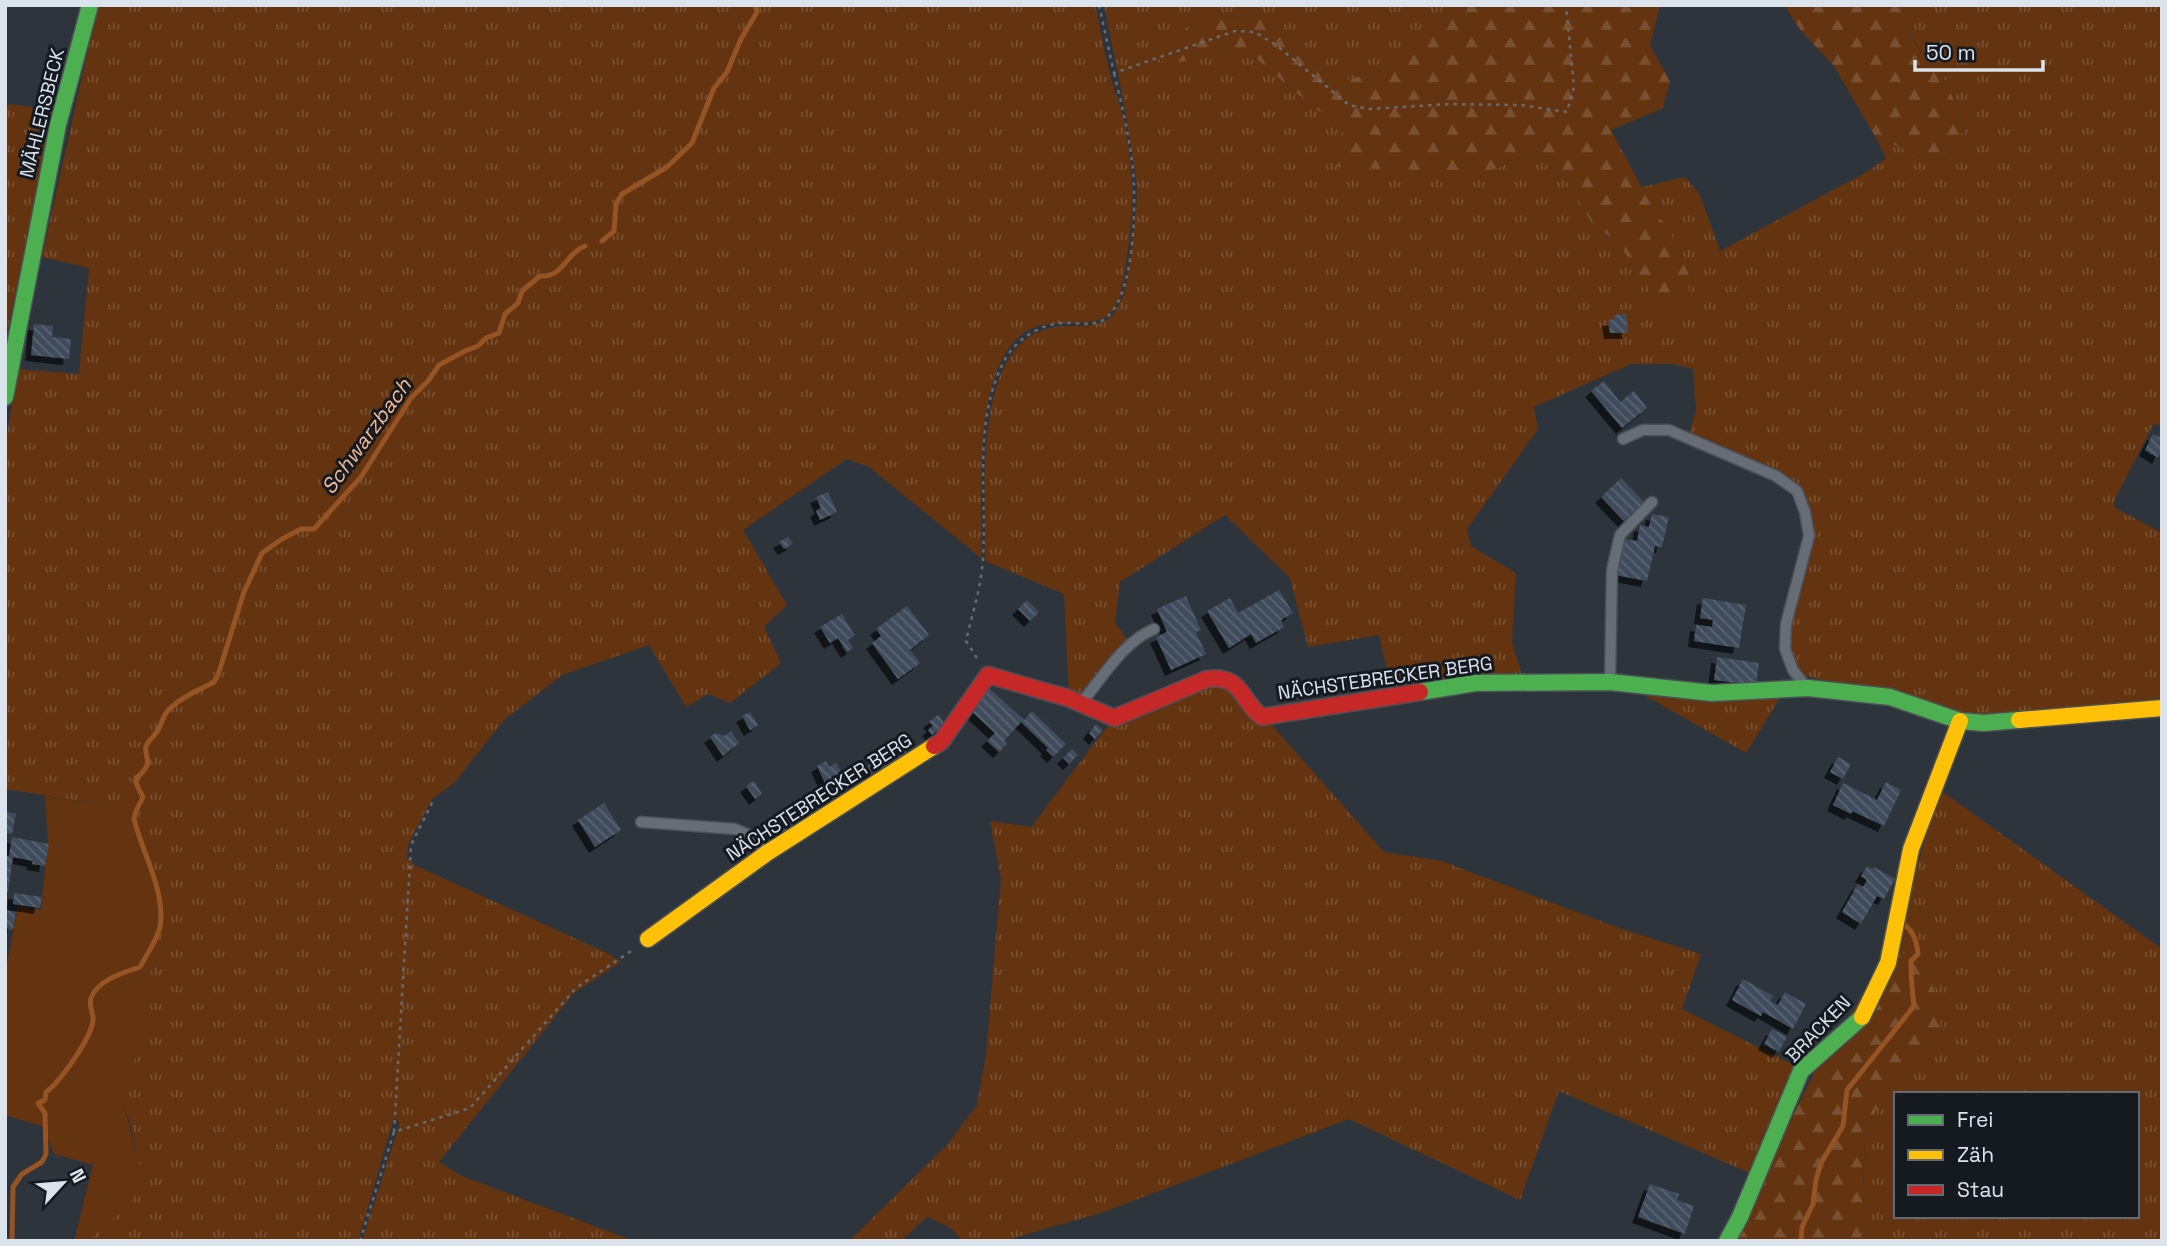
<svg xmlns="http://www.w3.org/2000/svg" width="2167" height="1246" viewBox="0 0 2167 1246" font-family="'Space Grotesk',sans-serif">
<defs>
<pattern id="grass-tufts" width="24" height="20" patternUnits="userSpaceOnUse" patternTransform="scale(1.75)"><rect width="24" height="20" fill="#63340f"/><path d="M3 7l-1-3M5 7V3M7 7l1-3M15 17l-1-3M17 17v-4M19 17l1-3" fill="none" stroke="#795132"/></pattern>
<pattern id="forest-firs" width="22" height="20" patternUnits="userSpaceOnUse" patternTransform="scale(1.75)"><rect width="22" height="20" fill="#63340f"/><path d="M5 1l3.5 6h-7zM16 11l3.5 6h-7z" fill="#795132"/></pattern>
<pattern id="building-back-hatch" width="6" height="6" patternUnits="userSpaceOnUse" patternTransform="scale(1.75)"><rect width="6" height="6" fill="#3f4c5c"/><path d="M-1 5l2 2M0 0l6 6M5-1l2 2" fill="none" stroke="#5a6674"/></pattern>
<filter id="shadow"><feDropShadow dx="-6" dy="6" stdDeviation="0" flood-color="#0009"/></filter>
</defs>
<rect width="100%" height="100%" fill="#2d343c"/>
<path fill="url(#grass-tufts)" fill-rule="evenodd" d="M98 5H1095C1101 29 1104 54 1111 78 1114 90 1119 101 1122 113 1128 136 1131 163 1132 187 1134 210 1130 233 1127 256 1124 275 1124 295 1112 311 1099 329 1061 320 1041 325 967 346 984 499 981 558L869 467 847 459 743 530 787 605 764 627 781 663 730 703 708 694 686 707 649 645 562 675 504 720 454 783 432 799 408 845 407 859 413 862 412 864 607 953 621 962 574 993 439 1162 462 1176 634 1241H362L400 1123 394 1118 358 1241H88L137 1154 131 1126 124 1105 131 1070 147 1024 99 804 5 789V449L17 369 79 374 89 268 42 257Z
M1104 5H1471L1378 73 1348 79 1301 59 1255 13 1188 26 1156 67 1235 49 1258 60 1302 98 1344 127 1339 166 1426 171 1492 170 1527 155 1554 158 1593 225 1617 241 1666 313 1645 194 1642 187 1685 177 1700 195 1720 251 1870 170 1886 158 1876 138 1917 154 1918 156 1948 151 1966 128 1939 66 1922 52 1898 17 1911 5H2162V427L2154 423 2115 499 2114 507 2162 533V698L1980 718 1802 675 1791 653V628L1813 538 1801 490 1689 434 1696 410 1693 369 1672 364H1631L1534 407 1538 429 1467 529 1471 546 1516 573 1512 642 1523 680 1392 691 1379 635 1308 647 1290 578 1225 515 1120 582 1115 623 1128 641 1081 699 1069 695 1064 594 985 561C987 500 970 351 1046 329 1067 322 1101 333 1115 312 1127 294 1129 272 1131 251 1134 231 1137 208 1137 188 1136 174 1132 160 1131 146 1124 98 1113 52 1104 5Z
M9 104 55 110 5 342V113Z
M1220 682 1269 722 1384 852 1441 861 1619 928 1701 954 1682 1009 1798 1067 1752 1174 1559 1091 1520 1200 1349 1119 1104 1212 1003 1241H963L949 1227 927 1217 901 1241H849L946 1146 977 1105 986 1055 1001 878 990 821 1031 827 1106 728Z
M1783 693 1746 753 1642 694Z
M1940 790 2162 949V1241H1861L1865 1140 1884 1088 1905 1064 1938 999 1921 961 1892 949ZM1896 1094H2137V1216H1896Z"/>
<path fill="url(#forest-firs)" d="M1471 5H1660L1650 46 1670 81 1663 108 1611 130 1645 194 1688 262 1689 295 1666 314 1617 241 1593 225 1554 158 1527 155 1492 170 1443 183 1426 171 1338 167V147L1343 127 1313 107 1258 60 1234 49 1155 68 1188 26 1255 13 1301 59 1348 79 1378 73Z
M1784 5H1911L1898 17 1922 53 1939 66 1966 128 1948 151 1917 156V154L1876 138 1834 66 1801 31Z
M1893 949 1922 961 1938 999 1941 1027 1884 1089 1865 1139 1861 1241H1731L1823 1055Z"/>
<path fill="#63340f" d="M45 796 135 810 157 893 147 1024 131 1070 124 1105 145 1185 124 1209 88 1241H74L93 1165 54 1154 44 1127 5 1115V974L18 906 41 910 48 842Z"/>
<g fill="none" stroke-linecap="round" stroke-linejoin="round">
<path stroke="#965324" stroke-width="5" d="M602 241 614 231 616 204 622 194 667 167 692 143 714 88 727 72 741 39 757 12 755 5
M12 1241 13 1187 22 1174 42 1162 46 1154 45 1113 38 1103 45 1100 46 1092C60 1082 92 1037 93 1020 94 1013 88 1006 91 998 97 980 125 972 140 967 147 954 157 940 160 927 166 892 142 852 134 819L136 811 143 797C128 769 139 785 148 763 144 742 144 748 156 733 161 727 162 719 166 713 177 699 199 690 214 682L218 675 244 592 262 553 282 539 301 529H314L361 477 411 398 428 381 439 365 465 351 478 346 486 338 499 333 505 314 518 303 522 291 540 276C563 278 565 254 585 246
M1801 1241 1802 1227 1813 1204 1816 1180 1821 1163 1843 1126 1847 1090 1914 1006C1912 990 1911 977 1911 961L1918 954C1917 944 1914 932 1906 926"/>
</g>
<path fill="url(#building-back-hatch)" filter="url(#shadow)" d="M1626 314 1628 333H1610L1608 320 1615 319 1614 315Z
M34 324 53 326 52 337 71 339 69 359 31 355Z
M1604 381 1620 402 1634 391 1647 408 1622 428 1591 391Z
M2153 434 2162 438V450L2158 458 2145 450Z
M1621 478 1644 502 1624 521 1601 497Z
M828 492 837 512 820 520 816 511 821 508 816 497Z
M1652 514 1669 517 1662 547 1655 546 1647 581 1615 575 1623 539 1637 541 1640 525 1649 527Z
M788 537 793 544 784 549 779 542Z
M1279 590 1293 613 1281 620 1284 627 1256 643 1251 634 1229 648 1207 611 1230 598 1238 613Z
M1186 596 1201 630 1196 632 1206 654 1171 670 1156 637 1167 632 1157 609Z
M1703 598 1746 605 1739 648 1694 641 1696 625 1712 627 1713 620 1700 618Z
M1027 600 1039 612 1030 621 1018 609Z
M907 606 929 635 910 650 920 663 898 679 872 643 881 636 876 629Z
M842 614 855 636 848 640 853 648 847 652 838 638 830 643 820 627Z
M1717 657 1759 663 1756 685 1714 680Z
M989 688 1024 720 1032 711 1066 744 1053 757 1046 750 1048 748 1021 722 1004 741 1007 744 999 752 987 741 995 733 969 709Z
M750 712 758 725 750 730 742 716Z
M938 715 945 724 932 735 928 730 933 726 929 722Z
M1096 724 1103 730 1095 739 1089 733Z
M731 731 739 743 723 756 710 737 716 733 724 736Z
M901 744 907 753 870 775 866 767Z
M1072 749 1078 755 1069 764 1063 758Z
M1838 757 1851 764 1843 779 1830 772Z
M826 761 829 767 836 763 842 774 825 783 817 766Z
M754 781 762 794 755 799 746 786Z
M1886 782 1901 790 1884 826 1852 811 1851 814 1833 805 1843 783 1877 800Z
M604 803 621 830 595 847 578 820Z
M784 809 794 826 779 835 769 818Z
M5 811 16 814 12 834 5 833Z
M12 837 49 844 45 866 32 864 33 861 13 857 8 892H5V856H9Z
M1867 866 1873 869 1874 867 1895 879 1884 899 1877 896 1861 924 1842 912 1858 884 1863 887 1867 880 1861 876Z
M14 893 42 897 40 908 13 904Z
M5 910 16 912 13 930 5 928Z
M1743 979 1773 996 1770 1001 1778 1005 1785 992 1806 1004 1793 1029 1763 1012 1761 1016 1732 1000Z
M1772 1029 1787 1037 1779 1052 1764 1044Z
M1650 1184 1679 1194 1677 1200 1694 1206 1685 1234 1638 1217Z"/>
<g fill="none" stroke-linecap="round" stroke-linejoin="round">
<defs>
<path id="lane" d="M1623 439 1643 430H1669L1776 476 1797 491 1805 512 1809 536 1786 624 1785 649 1793 670 1803 683
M1610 681 1612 570 1620 535 1652 502
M1082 702C1103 677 1123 642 1154 629
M641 822 735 829 753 837 764 850"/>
<path id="fast" d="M5 397 58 125 90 5
M1420 692 1475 683 1610 682 1712 693 1808 688 1890 697 1960 721 1984 723 2019 720
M1727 1241 1740 1217 1801 1071 1862 1017"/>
<path id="slow" d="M2019 720 2162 708
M648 939 767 853 934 746
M1862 1017 1888 963 1911 849 1960 721"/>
<path id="jam" d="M934 746 941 742 988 675 1068 698 1114 718 1207 679C1243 675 1239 699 1262 717L1420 692"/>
</defs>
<use href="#lane" stroke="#4b5057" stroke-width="13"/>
<use href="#fast" stroke="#4b5057" stroke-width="19"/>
<use href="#slow" stroke="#4b5057" stroke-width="19"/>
<use href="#jam" stroke="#4b5057" stroke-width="19"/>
<path stroke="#666c74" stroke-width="2.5" stroke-dasharray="3.5 5" stroke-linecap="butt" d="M1099 5 1114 73 1235 31 1255 32 1276 45 1349 105 1369 109 1450 104 1521 105 1567 112 1574 87 1566 5
M977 658 966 641C972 614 982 585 983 557 987 492 973 424 1003 363 1014 341 1037 325 1062 323 1074 322 1087 326 1099 322 1133 309 1135 220 1134 188 1133 150 1123 110 1114 73
M394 1132 411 845 433 801
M360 1241 394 1132 470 1108 576 988 631 951"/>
<use href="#lane" stroke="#666d77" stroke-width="10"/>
<use href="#fast" stroke="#4caf50" stroke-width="16"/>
<use href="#slow" stroke="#ffc107" stroke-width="16"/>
<use href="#jam" stroke="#c62828" stroke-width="16"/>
</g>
<g text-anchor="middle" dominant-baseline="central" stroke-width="6" stroke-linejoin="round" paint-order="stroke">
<g font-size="19" fill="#dbe3ed" stroke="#151a21">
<text transform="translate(42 113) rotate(-76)">MÄHLERSBECK</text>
<text transform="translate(1385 678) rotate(-8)">NÄCHSTEBRECKER BERG</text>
<text transform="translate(819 797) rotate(-33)">NÄCHSTEBRECKER BERG</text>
<text transform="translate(1818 1029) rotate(-46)">BRACKEN</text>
</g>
<g font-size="21" font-style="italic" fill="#f9bb95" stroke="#151a21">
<text transform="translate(366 436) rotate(-54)">Schwarzbach</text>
</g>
</g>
<rect width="2167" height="1246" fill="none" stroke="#dbe3ed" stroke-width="14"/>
<rect x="1894" y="1092" width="245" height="126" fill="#151a21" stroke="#646a73" stroke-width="2"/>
<rect x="1908" y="1115" width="35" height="10" fill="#4caf50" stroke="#646a73" stroke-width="2"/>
<text x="1957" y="1127" font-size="21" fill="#dbe3ed">Frei</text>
<rect x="1908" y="1150" width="35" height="10" fill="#ffc107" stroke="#646a73" stroke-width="2"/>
<text x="1957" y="1162" font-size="21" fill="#dbe3ed">Zäh</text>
<rect x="1908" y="1185" width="35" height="10" fill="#c62828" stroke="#646a73" stroke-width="2"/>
<text x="1957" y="1197" font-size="21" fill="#dbe3ed">Stau</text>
<g transform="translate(63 1183) rotate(64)" stroke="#151a21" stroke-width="5" paint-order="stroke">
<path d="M0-5L12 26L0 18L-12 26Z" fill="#dbe3ed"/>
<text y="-10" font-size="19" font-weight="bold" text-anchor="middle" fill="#dbe3ed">N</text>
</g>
<path d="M1915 60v10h128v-10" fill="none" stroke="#dbe3ed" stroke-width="3.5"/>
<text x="1926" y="60" font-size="21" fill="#dbe3ed" stroke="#151a21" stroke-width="5" paint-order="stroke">50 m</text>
</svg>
